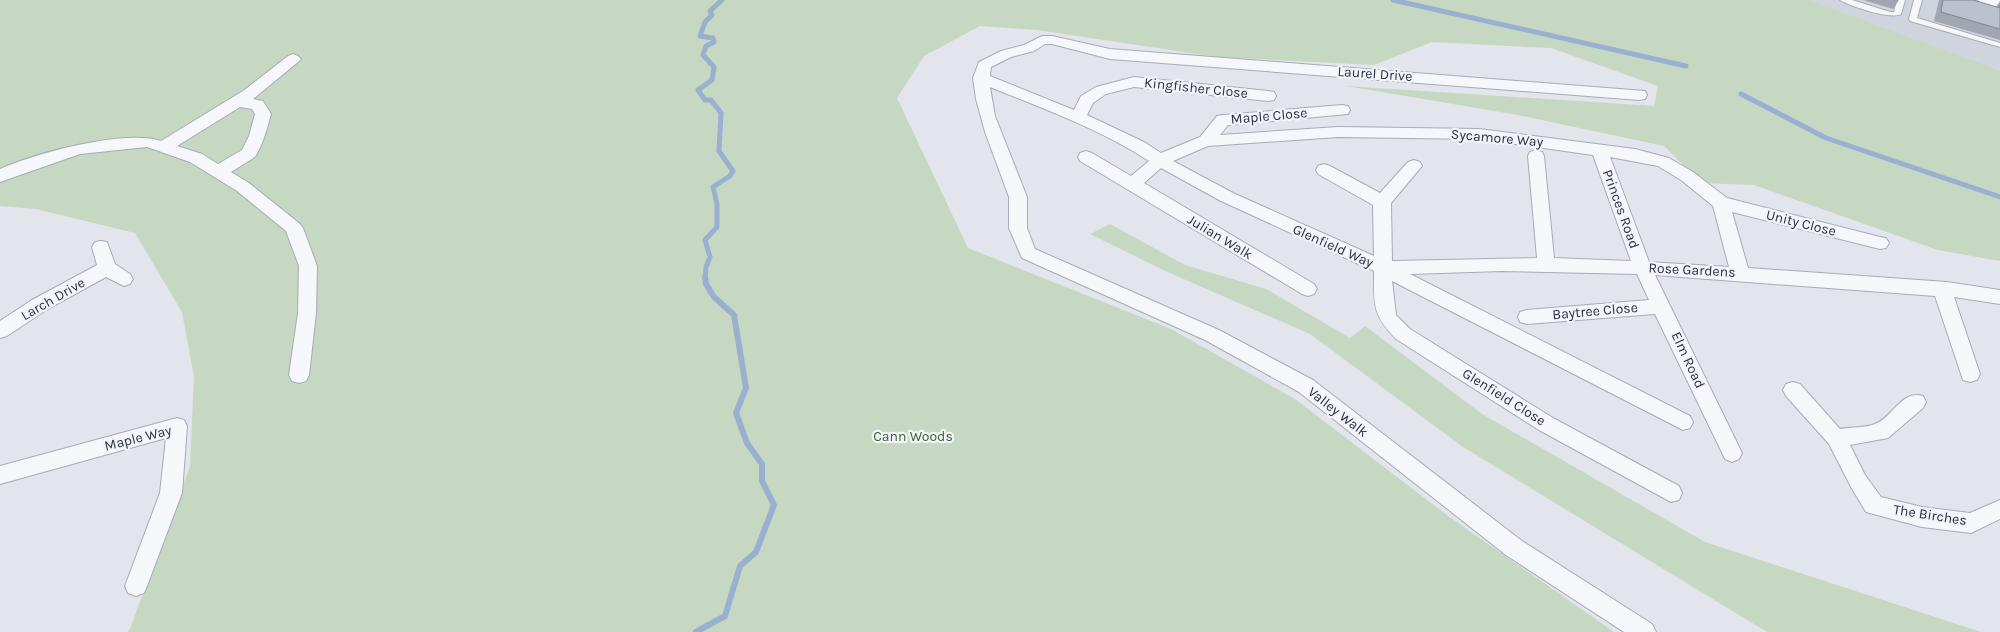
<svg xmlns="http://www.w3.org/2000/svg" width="2000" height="632" viewBox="0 0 2000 632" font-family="Karla,sans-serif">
<rect width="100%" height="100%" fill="#e2e5ec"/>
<path fill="#d0d4de" d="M1809 0H2000V70Z"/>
<path fill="#c6d7c2" d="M0 0H1809L2000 70V261L1938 250 1754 185 1701 183 1664 146 1518 115 1346 86 1654 106 1658 86 1551 48 1432 42 1374 65 1217 57 1037 30 980 26 924 56 897 98 968 248 1171 329 1295 399 1448 516 1614 632H127L130 629 190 466 194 377 182 312 135 233 36 209 0 206Z
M1110 224 1185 265 1266 289 1350 338 1365 326 1482 414 1705 542 1981 632H1767L1463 447 1310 334 1163 270 1090 234Z"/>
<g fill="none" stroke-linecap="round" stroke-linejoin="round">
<path stroke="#99b0d0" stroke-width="5" d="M1393 0 1686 66
M1741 94 1826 138 2000 197
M705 278 706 267 710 257 705 240 717 227V204L713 187 730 176 733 171 719 151 721 113 711 100H705L698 90 712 80 714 67 703 55 706 46 714 42 713 38 700 36 705 22 712 15 710 11 722 0"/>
<path stroke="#99b0d0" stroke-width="6" d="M696 632 725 616 740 566 756 552 774 505 762 481V464L747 443 736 413 746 388 734 315 714 297 706 284 705 277"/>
<defs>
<path id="service" d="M1840 0H1852L1890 12H1894L1897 0H1905L1901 14C1892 20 1849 6 1840 0Z
M1914 0H1922L1917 18 2000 43V47L1910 21 1909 19Z"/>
<path id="minor" d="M1042 36H1052L1110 49 1645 91 1647 95 1645 99 1639 100 1110 59 1052 44H1045L1034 51 1011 57 991 67 990 76 1074 110 1081 96 1096 87 1134 77 1268 91 1274 92 1276 96 1274 100 1268 101 1134 87 1106 94 1093 103 1087 115 1144 142 1161 153 1200 137 1217 116 1223 115 1342 105 1348 106 1350 110 1348 114 1228 125 1220 135 1338 127 1479 129 1635 149 1669 158 1693 172 1727 198 1880 237 1886 238 1889 243 1886 248 1880 249 1732 212 1748 268 1947 282 2000 290V304L1954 297 1980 374 1977 380 1970 382 1963 380 1935 296 1655 275 1742 453 1739 459 1732 462 1725 459 1655 314 1527 324 1520 322 1518 317 1520 312 1527 310 1649 300 1637 274 1502 271 1410 274 1690 416 1693 422 1690 428 1683 430 1392 281 1396 315 1410 329 1553 418 1679 486 1682 493 1679 500 1671 502 1539 430 1396 339C1372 314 1374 305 1374 271L1221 201 1161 168 1144 183 1314 284 1317 289 1314 294 1308 296 1302 294 1080 161 1078 157 1080 153 1086 151 1092 153 1131 176 1149 161C1100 129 1044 109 990 87L995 116 1027 197V228L1035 249 1219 330 1313 380 1522 541 1652 624 1656 632H1624L1506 555 1299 392 1205 340 1022 258 1009 228V197L985 132 976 99 973 78 979 62 1001 51 1024 45ZM1338 137 1479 139 1593 155 1631 261 1554 258 1544 156 1542 152 1536 150 1530 152 1528 156 1537 258 1392 261 1391 203 1422 166 1420 162 1414 160 1408 162 1380 193 1330 166 1324 164 1318 166 1316 170 1318 174 1373 205 1374 256 1233 193 1173 161 1208 146ZM1610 157 1658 166 1681 180 1713 206 1729 267 1649 262Z
M293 54 298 56 301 59 298 62 253 99 263 101 271 114C267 129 263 144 255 157L231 172 249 183 300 224 303 228 317 266 316 313 309 375 306 381 299 383 292 381 289 375 298 313 299 266 286 231 237 191 190 162 147 147 80 154 0 182V169C36 153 125 129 161 141L243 91 288 56ZM240 107 252 109 255 114 249 136 242 150 218 164 202 154 177 146Z
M101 241 107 242 115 264 130 274 133 279 130 284 124 286 106 277 46 310 7 336 0 338V321L32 300 97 265 92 247 95 242Z
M1793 382 1800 384 1840 429C1851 427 1865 428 1875 424 1892 418 1902 389 1923 396L1926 402 1923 408 1888 438 1850 445 1865 475 1881 497 1922 507 1970 513 2000 500V519L1971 533 1922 527 1866 512 1851 487 1829 444 1786 396 1783 390 1786 384Z
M177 418 184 420 187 426 182 493 147 586 144 593 136 596 128 593 125 586 160 493 166 438 0 484V466Z"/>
<path id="tertiary" d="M1978 0H2000V9L1981 4Z"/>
</defs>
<use href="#service" stroke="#a6abb7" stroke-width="2"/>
<use href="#minor" stroke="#a6abb7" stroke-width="2"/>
<use href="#tertiary" stroke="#a6abb7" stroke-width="2"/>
<use href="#service" fill="#f5f7fa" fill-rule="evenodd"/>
<use href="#minor" fill="#f5f7fa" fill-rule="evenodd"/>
<use href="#tertiary" fill="#f5f7fa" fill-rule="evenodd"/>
</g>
<path fill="#a1a6b0" d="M1863 0H1899L1893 9Z
M1939 0H1973L1996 7 2000 1V40L1934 21Z"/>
<path fill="#bbc1cd" stroke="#838790" d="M1943 0H1973L2000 8V5V29L1941 12Z"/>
<g text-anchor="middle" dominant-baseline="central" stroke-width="4.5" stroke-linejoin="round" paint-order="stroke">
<g font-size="14" fill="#283146" stroke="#f2f4f9">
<text transform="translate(1375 74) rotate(4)">Laurel Drive</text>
<text transform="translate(1196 88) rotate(6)">Kingfisher Close</text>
<text transform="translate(1269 116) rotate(-5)">Maple Close</text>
<text transform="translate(1497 138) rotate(5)">Sycamore Way</text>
<text transform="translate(1621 209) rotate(70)">Princes Road</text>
<text transform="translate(1801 223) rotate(14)">Unity Close</text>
<text transform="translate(1220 237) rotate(31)">Julian Walk</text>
<text transform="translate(1333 246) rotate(24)">Glenfield Way</text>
<text transform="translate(1692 270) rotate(3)">Rose Gardens</text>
<text transform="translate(53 299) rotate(-30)">Larch Drive</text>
<text transform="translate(1595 311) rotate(-5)">Baytree Close</text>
<text transform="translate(1688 360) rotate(65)">Elm Road</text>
<text transform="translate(1504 397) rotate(32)">Glenfield Close</text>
<text transform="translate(1338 412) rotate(38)">Valley Walk</text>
<text transform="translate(138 438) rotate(-14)">Maple Way</text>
<text transform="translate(1930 515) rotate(9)">The Birches</text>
</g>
<g font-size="14" fill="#396433" stroke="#f2f4f9">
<text x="913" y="436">Cann Woods</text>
</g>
</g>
</svg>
